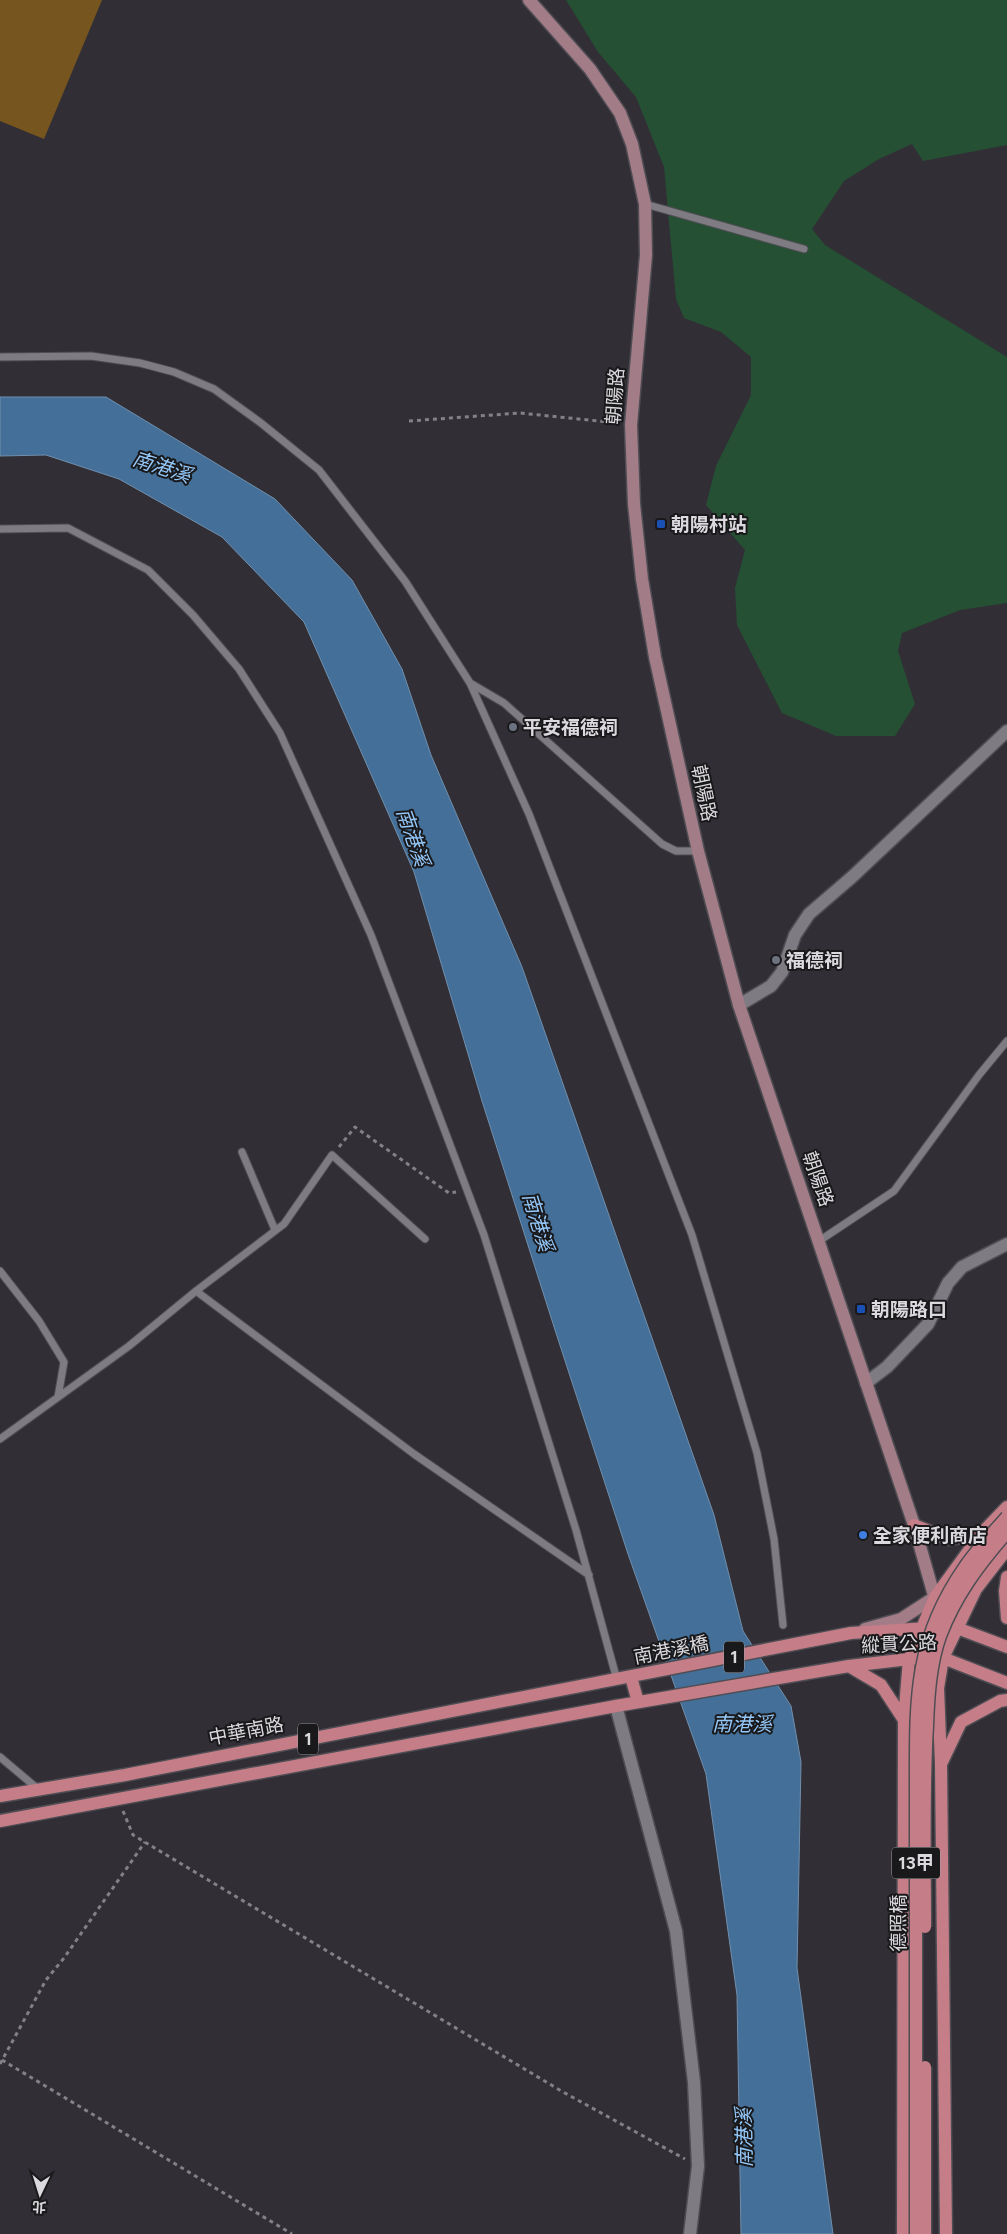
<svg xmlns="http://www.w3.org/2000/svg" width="1007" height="2234" viewBox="0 0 1007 2234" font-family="Figtree,'Noto Sans TC',sans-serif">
<rect width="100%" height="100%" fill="#312f35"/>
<path fill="#255033" d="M566 0H1007V145L923 161 912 144 879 159 844 181 812 229 825 245 1007 357V603L960 610 902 633 898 651 915 704 895 736H836L782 713 737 625 735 588 745 550 706 505 716 466 751 395V357L721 332 684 318 676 299 664 167 636 97 598 52Z"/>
<path fill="#436f98" stroke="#718fad" d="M0 397H106L275 499 352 580 402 669 431 755 522 967 714 1515 743 1631 791 1706 801 1762 797 1968 833 2234H741L737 1995 706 1774 628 1554 556 1333 482 1101 414 872 304 622 222 537 119 479 46 455 0 456Z"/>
<path fill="#76551f" d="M0 0H102L44 139 0 121Z"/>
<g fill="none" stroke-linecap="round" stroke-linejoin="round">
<defs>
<path id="lane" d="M645 204 804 249
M0 357 91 356 140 363 174 372 214 389 261 423 319 470 405 581 470 683 529 814 692 1235 757 1453 774 1539 783 1625
M0 529 68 528 148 570 193 615 239 669 280 733 371 935 484 1235 576 1530 617 1680
M470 683 504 703 662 844 676 851H698
M242 1152 275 1230
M819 1241 894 1191 979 1075 1007 1041
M0 1271 39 1321 64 1362 58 1397
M196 1291 284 1224 332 1155 425 1239
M0 1439 129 1346 196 1291 414 1454 589 1575
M0 1757 38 1789"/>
<path id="street" d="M739 1005 771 986 782 972 795 935 809 914 852 877 1007 731
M866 1383 887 1367 928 1324 948 1283 962 1267 1007 1244
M616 1706 676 1931 694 2082 698 2166 690 2234"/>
<path id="secondary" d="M529 0 590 69 620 113 632 144 645 204 646 255 631 425 634 504 642 579 655 657 698 851 739 1005 914 1525 937 1606
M865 1629 901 1619 935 1597"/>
<path id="primary" d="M914 1525 949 1539 981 1534
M1007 1577 1005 1591 1007 1618
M849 1666 881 1685 904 1720
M631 1677 638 1702
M942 1762 961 1722 1000 1701 1007 1700
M0 1796 125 1775 851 1633 942 1627 957 1628 1007 1647
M0 1821 616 1706 849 1666 909 1659 943 1658 1007 1683
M903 2234 904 1720 909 1659 935 1597 981 1534 1007 1507
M946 2234 941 1764 938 1688 943 1658 976 1589 1007 1549"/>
</defs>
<use href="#lane" stroke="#4f4d53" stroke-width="9"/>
<use href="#street" stroke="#4f4d53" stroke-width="15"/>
<use href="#secondary" stroke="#4f4d53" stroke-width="15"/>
<use href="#primary" stroke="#4f4d53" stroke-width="15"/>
<path stroke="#838186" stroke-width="3" stroke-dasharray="4 4" stroke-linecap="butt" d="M409 421 520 413 618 423
M339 1147 355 1127 449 1193 456 1192
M123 1811 133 1835 563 2092 685 2159
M2 2060 292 2234
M0 2064 46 1980 64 1958 145 1842"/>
<use href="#lane" stroke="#7e7b83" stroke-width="7"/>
<use href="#street" stroke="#7e7b83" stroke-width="12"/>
<use href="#secondary" stroke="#a27c86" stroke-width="12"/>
<use href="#primary" stroke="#c57e88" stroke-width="12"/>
<defs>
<path id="primary-bridge" d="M925 1927C925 1860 923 1793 927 1726 928 1697 930 1664 940 1636 955 1596 979 1564 1007 1532
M925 2067V2234
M916 2234V1789C916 1703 913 1641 965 1567 977 1549 993 1533 1007 1517"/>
</defs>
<use href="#primary-bridge" stroke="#4f4d53" stroke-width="15" stroke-linecap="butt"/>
<use href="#primary-bridge" stroke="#c57e88" stroke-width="12"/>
</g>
<g fill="#1a4fb4" stroke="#19181a" stroke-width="2">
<rect x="656" y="519" width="10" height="10" rx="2.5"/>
<rect x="856" y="1304" width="10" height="10" rx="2.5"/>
</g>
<g fill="#6b7280" stroke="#19181a" stroke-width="2">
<circle cx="513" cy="727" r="5"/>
<circle cx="776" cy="960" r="5"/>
</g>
<circle fill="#3f7fe0" stroke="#19181a" stroke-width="2" cx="863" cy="1535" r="5"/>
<g text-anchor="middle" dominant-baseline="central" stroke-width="4" stroke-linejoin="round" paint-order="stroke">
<g fill="#19181a" stroke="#a19fa2" stroke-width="1">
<rect x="724" y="1641.5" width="20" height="31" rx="4"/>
<rect x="298" y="1723.5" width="20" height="31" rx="4"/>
<rect x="892" y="1847.5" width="48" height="31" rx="4"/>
</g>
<g font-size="18" font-weight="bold" fill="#dbd9dd">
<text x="734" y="1657">1</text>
<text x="308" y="1739">1</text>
<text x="916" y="1863">13甲</text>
</g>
<g font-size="19" fill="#dbd9dd" stroke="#19181a">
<text transform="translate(615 396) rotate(-86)">朝陽路</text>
<text transform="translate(704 793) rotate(78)">朝陽路</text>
<text transform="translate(818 1179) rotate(71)">朝陽路</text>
<text transform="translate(899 1644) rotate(-3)">縱貫公路</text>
<text transform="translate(671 1650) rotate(-11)">南港溪橋</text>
<text transform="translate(246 1731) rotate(-11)">中華南路</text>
<text transform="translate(898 1923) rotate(-90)">德照橋</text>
</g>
<g font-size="19" font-weight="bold" fill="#dbd9dd" stroke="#19181a" text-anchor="start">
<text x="671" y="524">朝陽村站</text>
<text x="523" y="727">平安福德祠</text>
<text x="786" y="960">福德祠</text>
<text x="871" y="1309">朝陽路口</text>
<text x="873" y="1535">全家便利商店</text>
</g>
<g font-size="20" font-style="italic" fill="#94c8fa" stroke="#19181a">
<text transform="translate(162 467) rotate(18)">南港溪</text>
<text transform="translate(413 837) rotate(71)">南港溪</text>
<text transform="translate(538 1222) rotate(73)">南港溪</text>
<text x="742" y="1724">南港溪</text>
<text transform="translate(744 2138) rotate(-91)">南港溪</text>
</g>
</g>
<g transform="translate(40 2194) rotate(184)" stroke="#19181a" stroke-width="4" paint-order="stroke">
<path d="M0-4L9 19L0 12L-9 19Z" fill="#dbd9dd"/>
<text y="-8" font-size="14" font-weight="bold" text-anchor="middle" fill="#dbd9dd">北</text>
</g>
</svg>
